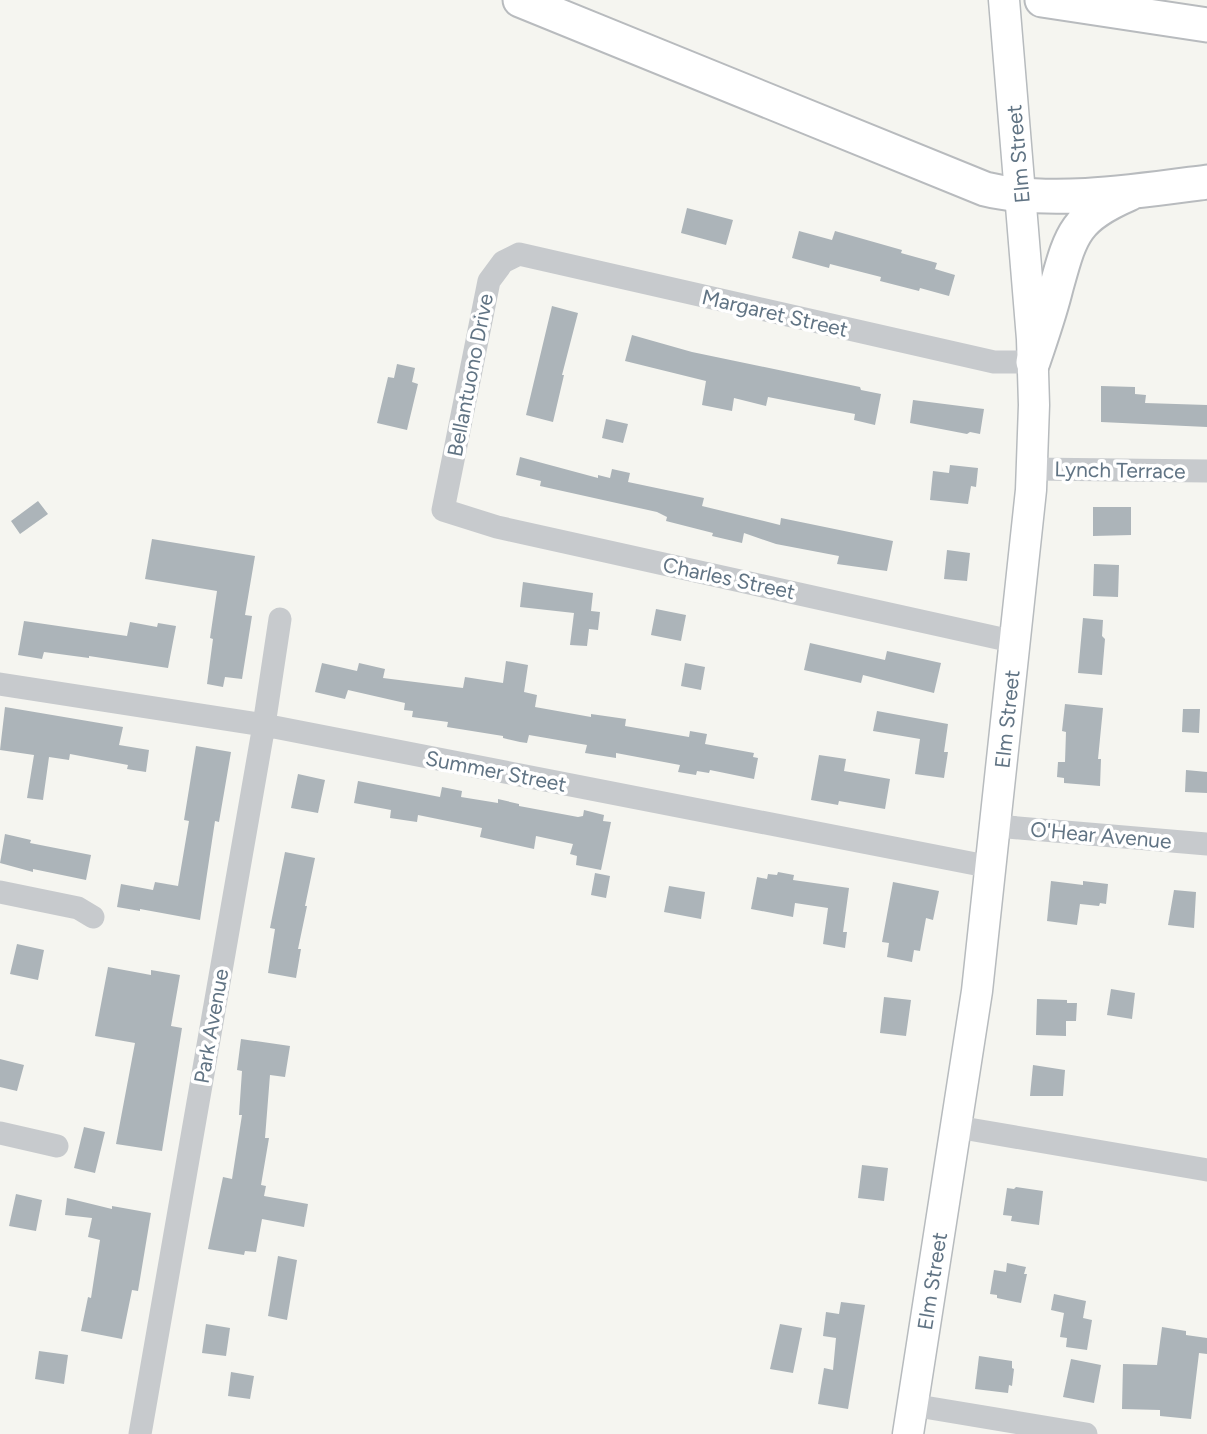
<svg xmlns="http://www.w3.org/2000/svg" width="1207" height="1434" viewBox="0 0 1207 1434" font-family="Figtree,sans-serif">
<rect width="100%" height="100%" fill="#f5f5f0"/>
<path fill="#acb4b9" d="M687 208 733 220 726 245 681 233Z
M799 231 832 240 835 231 902 250 901 253 937 263 935 269 955 275 949 296 920 288 919 291 880 281 881 277 830 264 829 268 792 258Z
M552 306 578 313 562 375H564L553 422 526 415Z
M632 335 692 352 860 387 861 390 881 394 875 425 854 420 855 414 768 397 766 406 734 398 732 411 702 405 706 381 625 361Z
M397 364 415 368 412 382 418 384 407 430 377 423 388 377 394 378Z
M1101 386 1135 387V394L1146 395 1145 403 1207 405V427L1101 422Z
M913 400 984 409 980 434 970 432 967 434 910 423Z
M606 419 628 424 623 443 602 438Z
M520 457 598 478V475L610 478 612 469 630 473 628 482 704 498 702 506 780 525 781 518 893 541 887 571 837 564 839 556 776 544 744 533 742 543 712 536 713 533 666 521 667 517 657 512 540 486 541 481 516 475Z
M950 465 978 468 976 487 971 486 968 504 930 500 933 471 949 473Z
M38 501 48 514 20 534 11 521Z
M1093 507H1131V535L1093 536Z
M152 539 255 556 245 615 252 616 242 679 225 677 223 687 207 684 213 639 210 638 217 591 145 579Z
M947 550 970 553 967 581 944 579Z
M1094 564 1119 565 1118 597 1093 596Z
M523 582 593 593 591 611 600 612 598 630 589 629 587 646 570 645 574 613 520 607Z
M656 609 686 615 681 641 651 635Z
M1083 618 1103 620 1102 636 1105 639 1102 675 1078 673Z
M24 621 127 636 130 622 157 627 158 623 176 626 168 668 89 656V658L44 652 42 659 18 655Z
M810 643 885 660 887 651 941 663 934 693 863 675 861 683 804 670Z
M506 661 528 665 524 692 537 695 535 707 591 717V714L626 719 625 726 689 737 690 731 707 734 705 744 754 753 753 757 758 758 754 779 710 770 709 773 697 771 696 775 678 772 680 765 616 753V758L585 753 587 745 529 735 527 743 520 742 503 738V736L447 727 448 722 412 717 413 711 404 710 405 703 348 690 345 699 315 692 322 663 357 671 359 663 385 669 383 678 463 688 465 677 503 683Z
M685 663 705 667 701 690 681 686Z
M1065 704 1103 708 1098 759H1101L1100 786 1064 783V778L1057 777 1058 762H1065L1066 732 1062 731Z
M5 707 123 727 119 745 149 750 146 772 127 769 128 765 70 754 69 760 49 757 43 800 27 798 34 755 0 750Z
M1183 709H1200L1199 733 1182 732Z
M877 711 948 724 944 752H948L944 778 915 774 920 739 873 731Z
M196 746 231 752 219 822 215 821 200 920 140 909V911L117 907 121 884 153 890 155 882 178 886 189 821 184 820Z
M819 755 846 759 844 771 890 779 885 809 839 801 838 805 811 800Z
M1186 770 1207 772V793L1185 792Z
M298 774 325 780 318 813 291 808Z
M358 781 440 797 442 787 462 791 461 797 498 803V799L519 804V806L578 817 583 816 584 810 604 815 603 821 611 822 601 870 576 865 577 856 570 854 573 844 536 836 534 849 480 837 482 828 418 815 417 822 390 818 391 810 354 803Z
M5 834 31 840 30 843 91 855 86 880 33 869V872L0 863Z
M285 852 315 858 305 906H307L298 949H301L296 978 268 973 275 929 270 928Z
M778 872 794 875 793 880 849 888 843 932H847L845 948 823 944 828 908 795 903 793 917 751 909 757 877 767 879 768 874 777 875Z
M595 873 610 876 606 898 591 895Z
M1051 881 1083 885V881L1108 884 1106 904 1100 903 1099 906 1080 904 1077 925 1047 921Z
M893 882 939 891 933 920 926 918 920 951 914 950 912 962 887 957 889 943 882 942Z
M669 886 705 892 701 919 664 912Z
M1174 890 1196 892 1194 928 1168 925Z
M17 944 44 950 38 980 10 974Z
M108 967 151 975V970L180 975 171 1026 182 1028 162 1151 116 1144 135 1043 95 1036Z
M1111 989 1135 993 1132 1019 1107 1015Z
M884 997 911 1000 906 1036 880 1033Z
M1037 999 1067 1000V1003H1077L1076 1021H1066V1036L1036 1035Z
M241 1039 290 1046 285 1077 270 1075 265 1138H269L261 1185 266 1186 264 1196 308 1204 304 1227 262 1219 256 1252 245 1251 244 1255 208 1249 223 1177 232 1179 242 1115H239L242 1071 237 1070Z
M0 1059 24 1065 17 1091 0 1087Z
M1033 1065 1065 1070 1063 1096H1030Z
M84 1127 105 1132 95 1173 74 1168Z
M862 1165 888 1168 884 1201 858 1198Z
M1016 1187 1043 1191 1039 1225 1011 1221 1012 1216 1003 1215 1007 1188 1014 1189Z
M16 1194 42 1200 36 1231 9 1226Z
M67 1198 112 1209V1206L151 1213 138 1291 132 1290 122 1339 81 1331 88 1297 91 1298 100 1240 88 1237 92 1218 65 1215Z
M278 1256 297 1260 287 1320 268 1316Z
M1007 1263 1026 1267 1024 1274H1027L1021 1303 997 1298V1295L990 1294 994 1270 1006 1272Z
M1054 1294 1086 1301 1083 1318 1092 1320 1087 1350 1066 1347 1067 1338 1060 1337 1064 1313 1051 1310Z
M841 1302 865 1305 848 1409 818 1404 824 1368 833 1370 836 1338 823 1336 826 1312 839 1314Z
M206 1324 230 1328 226 1356 202 1353Z
M780 1324 802 1328 793 1373 770 1369Z
M1162 1327 1186 1331V1335L1207 1338V1354L1199 1353 1191 1419 1160 1416V1410L1122 1409 1123 1364 1157 1365Z
M39 1351 68 1355 64 1384 35 1379Z
M979 1356 1012 1361V1368L1014 1369 1012 1386 1009 1385 1008 1393 975 1389Z
M1071 1359 1101 1365 1094 1403 1063 1397Z
M231 1372 254 1376 250 1399 228 1396Z"/>
<g fill="none" stroke-linecap="round" stroke-linejoin="round">
<defs>
<path id="major" d="M908 1434 977 991 1031 490 1034 405 1032 339 1004 0"/>
<path id="highway" d="M520 0 985 189C1051 205 1139 191 1207 182
M1042 0 1207 25
M1033 362C1041 338 1050 313 1056 288 1071 234 1074 218 1129 194"/>
</defs>
<use href="#major" stroke="#b7bbbe" stroke-width="33"/>
<use href="#highway" stroke="#b8bbbe" stroke-width="37"/>
<path stroke="#c7cacd" stroke-width="23" d="M1032 469 1207 471
M1016 642 497 527 443 510 489 281 503 262 519 254 994 362H1033
M0 684 264 725 991 867
M996 826 1207 844
M0 892 78 908 93 917
M957 1127 1207 1170
M0 1133 57 1146
M912 1405 1086 1434
M140 1434 264 725 280 619"/>
<use href="#major" stroke="#fff" stroke-width="30"/>
<use href="#highway" stroke="#fff" stroke-width="33"/>
</g>
<g text-anchor="middle" dominant-baseline="central" stroke-width="7" stroke-linejoin="round" paint-order="stroke">
<g font-size="21" fill="#617484" stroke="#fff">
<text transform="translate(1018 154) rotate(-95)">Elm Street</text>
<text transform="translate(775 313) rotate(13)">Margaret Street</text>
<text transform="translate(470 375) rotate(-79)">Bellantuono Drive</text>
<text transform="translate(1120 470) rotate(1)">Lynch Terrace</text>
<text transform="translate(729 578) rotate(12)">Charles Street</text>
<text transform="translate(1007 719) rotate(-84)">Elm Street</text>
<text transform="translate(496 771) rotate(11)">Summer Street</text>
<text transform="translate(1101 835) rotate(5)">O'Hear Avenue</text>
<text transform="translate(211 1026) rotate(-80)">Park Avenue</text>
<text transform="translate(932 1281) rotate(-81)">Elm Street</text>
</g>
</g>
</svg>
